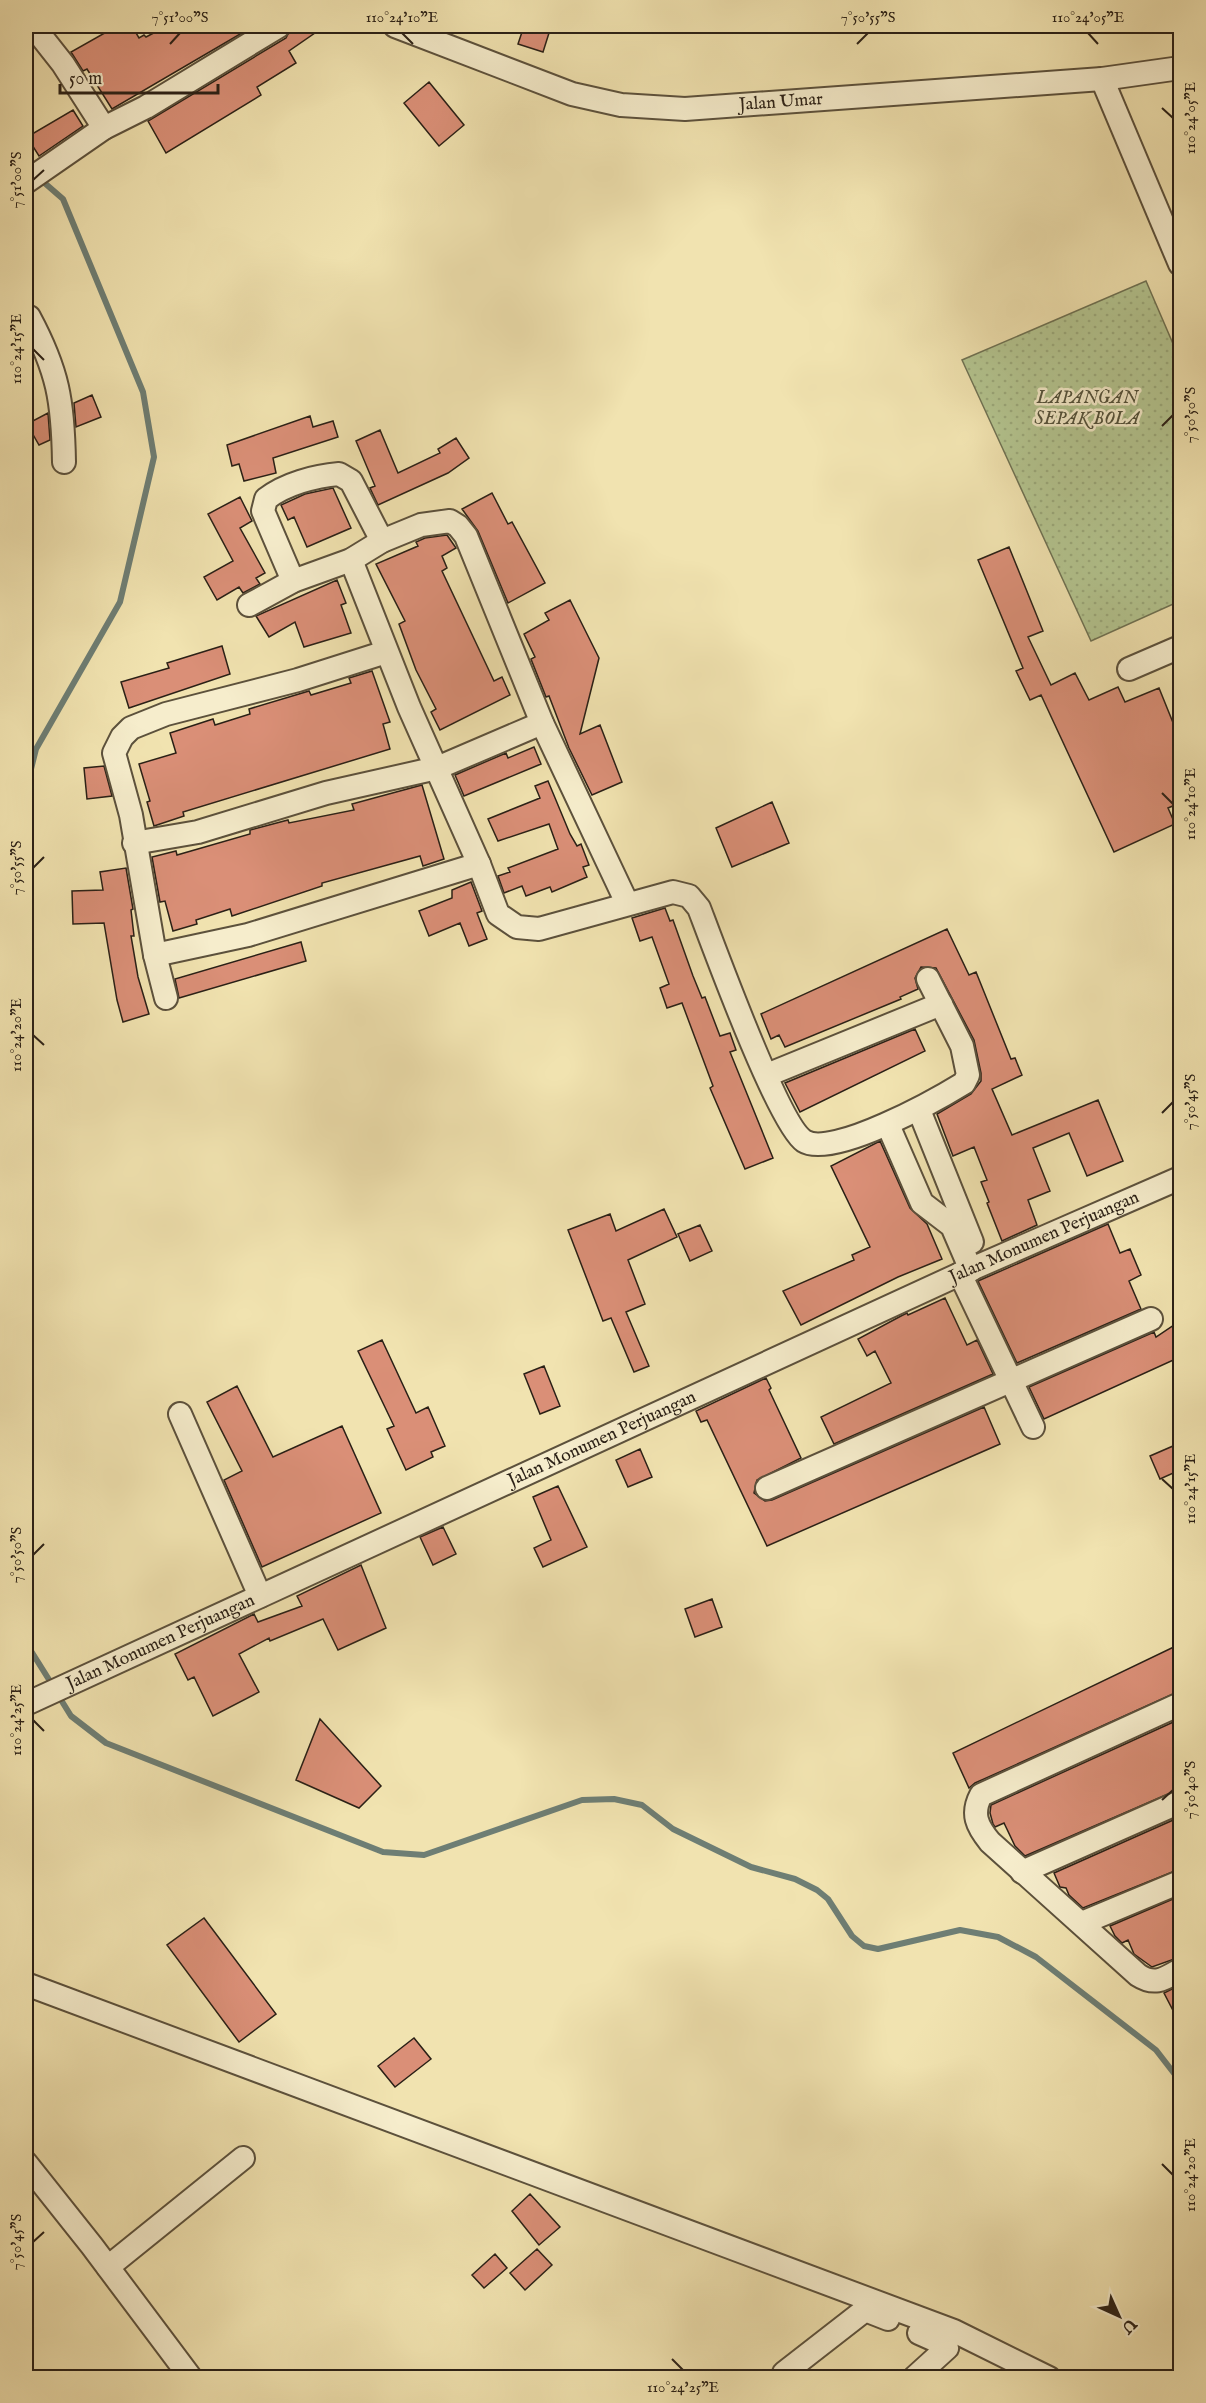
<svg xmlns="http://www.w3.org/2000/svg" width="1206" height="2403" viewBox="0 0 1206 2403" font-family="'IM FELL English',serif">
<defs>
<pattern id="park-dots" width="8" height="8" patternUnits="userSpaceOnUse" patternTransform="scale(1.5)"><rect width="8" height="8" fill="#b4c590"/><path d="M2 2h.1M6 6h.1" fill="none" stroke="#9ba97b" stroke-width="1.8" stroke-linecap="round"/></pattern>
</defs>
<rect width="100%" height="100%" fill="#f1e3b0"/>
<filter id="stains"><feTurbulence type="fractalNoise" baseFrequency=".00333" numOctaves="4"/><feColorMatrix values="0 0 0 0 .2 0 0 0 0 .09 0 0 0 0 .02 0 0 0 .5 -.17"/></filter>
<radialGradient id="worn" r=".72"><stop offset=".6" stop-color="#630" stop-opacity="0"/><stop offset="1" stop-color="#630" stop-opacity=".3"/></radialGradient>
<path fill="url(#park-dots)" stroke="#6f7253" stroke-width="1.5" d="M1146 281 1180 360V601L1091 641 962 360Z"/>
<g fill="none" stroke-linecap="round" stroke-linejoin="round">
<path stroke="#6e7e74" stroke-width="6" d="M26 789 36 749 120 602 154 457 143 392 63 199 40 179
M26 1643 53 1686
M58 1695 71 1716 106 1743 383 1852 424 1855 582 1800 614 1799 642 1805 673 1829 751 1867 795 1879 817 1890 828 1899 852 1936 864 1946 878 1949 960 1930 998 1937 1036 1957 1156 2050 1180 2081"/>
</g>
<path fill="#da8f77" stroke="#2a2016" stroke-width="1.5" d="M117 26H132L139 38 144 35 146 37 167 26H254L112 109 87 69 83 71 71 52Z
M292 26H325L289 51 296 63 257 87 261 95 166 153 148 121 286 38Z
M524 26 549 33 543 52 518 44Z
M429 82 464 125 439 146 404 103Z
M73 110 83 126 39 156 27 137Z
M92 395 101 417 76 427 74 403Z
M48 413 50 440 39 445 27 424Z
M310 416 313 427 333 421 338 437 273 458 276 473 244 481 239 464 232 466 227 445Z
M380 430 398 473 440 453 438 449 456 438 469 458 448 473 378 505 370 488 375 486 356 441Z
M333 488 351 528 307 547 294 517 288 520 281 505 305 494Z
M492 493 508 524 512 522 545 583 508 603 478 531 462 509Z
M240 497 252 521 240 528 265 573 256 578 260 584 243 593 239 587 217 600 204 577 233 561 208 514Z
M447 535 456 548 442 556 447 568 442 571 494 681 502 677 510 695 440 730 431 712 436 709 416 670 399 624 405 621 376 564 418 546 416 542 425 538Z
M1009 547 1043 631 1028 637 1051 685 1075 673 1089 700 1118 687 1125 702 1159 688 1180 740V803L1168 808 1175 824 1114 852 1041 695 1030 700 1016 671 1023 668 978 560Z
M337 580 346 603 341 605 351 633 304 647 295 622 269 637 256 616Z
M570 600 599 658 580 734 600 725 622 782 592 795 569 748 549 696 546 697 531 659 535 657 524 634 549 620 545 613Z
M222 646 230 674 129 708 121 682 169 668 167 663Z
M372 671 390 722 383 724 390 749 183 812 184 816 154 826 147 802 150 801 139 764 176 753 170 733 213 719 215 725 250 714 249 709 309 691 311 695 351 683 349 678Z
M534 747 541 764 464 796 455 775 506 753 508 758Z
M104 766 112 796 87 799 84 768Z
M548 781 570 834 577 846 581 844 589 865 583 867 587 877 552 892 550 887 526 896 522 886 504 893 498 876 510 872 508 868 558 849 549 824 498 841 488 819 540 798 535 786Z
M422 785 444 859 423 866 420 856 322 883V886L232 916 230 909 196 920 197 924 173 931 165 901 160 902 152 857 176 851 177 855 250 834V830L288 820 289 823 354 810 352 804Z
M772 802 789 843 732 867 716 828Z
M126 868 133 909 131 910 134 936H131L138 977 149 1014 123 1022 117 1000 104 923 73 924 72 891 103 890 100 872Z
M471 882 482 911 477 913 487 939 469 946 460 923 429 936 419 911 452 898V890Z
M665 908 670 921 673 920 693 976 702 998 705 997 720 1036 730 1033 736 1050 730 1052 773 1158 745 1169 710 1088 713 1086 682 1003 667 1008 660 988 669 984 652 937 640 941 632 918Z
M947 929 969 975 976 972 1011 1059 1015 1058 1022 1075 992 1089 1012 1135 1098 1100 1123 1161 1087 1176 1069 1133 1033 1148 1050 1191 1028 1200 1037 1225 1002 1241 987 1203 989 1202 981 1182 987 1180 974 1147 953 1156 937 1114 971 1094 981 1081V1073L974 1040 936 968 921 967 915 978 918 989 900 997 901 999 785 1047 779 1035 771 1039 761 1014Z
M301 942 306 961 179 998 175 979Z
M915 1029 925 1051 800 1112 785 1083Z
M880 1141 910 1208 927 1224 942 1259 898 1277 801 1325 783 1291 854 1260 852 1255 870 1247 831 1166Z
M664 1209 677 1237 628 1260 645 1304 626 1312 649 1366 634 1372 611 1318 603 1321 568 1230 610 1214 616 1231Z
M1108 1224 1120 1253 1130 1249 1141 1275 1129 1281 1141 1309 1017 1363 978 1281Z
M700 1225 712 1251 690 1261 678 1234Z
M945 1298 967 1345 977 1340 993 1374 834 1444 821 1417 891 1383 875 1351 867 1356 858 1339 901 1316 907 1313 908 1315Z
M1180 1321V1357L1044 1419 1029 1387 1154 1332 1156 1337Z
M382 1340 416 1413 428 1407 445 1446 431 1452 433 1457 406 1470 387 1429 394 1426 358 1351Z
M544 1366 560 1406 540 1414 524 1374Z
M766 1378 771 1388 769 1390 801 1458 757 1480 754 1493 765 1501 772 1500 984 1407 1000 1444 767 1546 707 1420 701 1422 696 1411Z
M237 1386 273 1457 342 1426 381 1513 262 1567 224 1480 242 1471 207 1402Z
M1180 1443V1470L1160 1479 1150 1456Z
M640 1449 652 1477 628 1487 616 1460Z
M558 1486 587 1547 543 1567 534 1548 551 1540 533 1497Z
M443 1527 456 1554 433 1565 420 1537Z
M361 1565 386 1628 338 1650 323 1619 270 1641 269 1638 239 1654 259 1692 213 1716 194 1677 188 1680 175 1654 254 1614 258 1622 302 1606 297 1596Z
M712 1599 722 1627 695 1637 685 1609Z
M1180 1644V1691L975 1783 969 1788 953 1753Z
M320 1719 381 1786 359 1808 296 1780Z
M1180 1719V1789L1025 1856 1015 1846 1004 1823 995 1827 993 1824 990 1813 991 1805Z
M1180 1817V1869L1083 1908 1069 1895 1066 1888 1060 1887 1054 1873Z
M1180 1896V1957L1152 1967 1134 1954 1128 1940 1122 1943 1115 1936 1110 1926Z
M204 1918 276 2014 239 2042 167 1945Z
M1180 1985V2024L1164 1993Z
M414 2038 431 2059 395 2087 378 2066Z
M530 2194 560 2227 539 2245 512 2211Z
M537 2249 552 2265 525 2290 510 2273Z
M495 2254 507 2268 484 2288 472 2275Z"/>
<g fill="none" stroke-linecap="round" stroke-linejoin="round">
<defs>
<g id="minor">
<path d="M33 26 63 64 104 128"/>
<path id="s1" d="M395 26 572 94 621 105 685 109 1102 79 1180 68"/>
<path d="M1102 79 1180 264"/>
<path d="M26 182 104 128 146 107 279 26"/>
<path d="M29 317C58 371 63 401 64 462"/>
<path d="M351 560 409 707 479 864 498 914 517 927 539 929 673 892 689 896 699 908C713 945 779 1125 804 1141 832 1159 938 1099 964 1083L968 1075 962 1046 928 979"/>
<path d="M293 581 263 511 266 499C285 484 315 476 339 474L351 481 382 541"/>
<path d="M249 605 293 581 351 560 382 541 421 525 450 521 458 526 466 536 542 723 627 903"/>
<path d="M1129 669 1180 647"/>
<path d="M134 843 198 832 326 793 437 768 542 723"/>
<path d="M155 955 248 935 479 864"/>
<path d="M166 998 155 955 131 815 114 753 122 737 131 728 166 714 298 680 386 652"/>
<path d="M767 1075 941 1004"/>
<path d="M919 1110 972 1242"/>
<path d="M888 1125 922 1203 952 1226 971 1270"/>
<path d="M960 1274 1033 1427"/>
<path d="M180 1414 260 1596"/>
<path d="M767 1488 1151 1319"/>
<path id="s2" d="M26 1704 960 1274 1180 1178"/>
<path d="M1180 1704 981 1795C971 1814 977 1826 990 1842L1138 1975C1155 1986 1164 1979 1180 1970"/>
<path d="M1022 1872 1180 1802"/>
<path d="M1082 1923 1180 1882"/>
<path d="M26 1984 954 2331 1049 2378"/>
<path d="M26 2163 92 2246 191 2378"/>
<path d="M108 2267 243 2158"/>
<path d="M786 2378 784 2373 865 2310 888 2319"/>
<path d="M914 2378 947 2348 946 2345 919 2333"/>
</g>
</defs>
<use href="#minor" stroke="#5c513c" stroke-width="26"/>
<use href="#minor" stroke="#f6edcc" stroke-width="22"/>
</g>
<path fill="none" stroke="#2a2016" stroke-width="2" d="M402 33 413 44M1088 33 1098 44M170 44 180 33M857 44 868 33M1162 108 1173 118M33 180 44 170M33 349 44 360M1162 426 1173 415M1162 793 1173 804M33 868 44 857M33 1035 44 1045M1162 1113 1173 1102M1162 1479 1173 1489M33 1555 44 1544M33 1720 44 1731M1162 1800 1173 1790M1162 2164 1173 2175M33 2242 44 2232M672 2359 683 2370"/>
<g text-anchor="middle" dominant-baseline="central" stroke-width="5" stroke-linejoin="round" paint-order="stroke">
<g font-size="18" fill="#2a2016" stroke="#f6edcc">
<text stroke="none"><textPath href="#s1" startOffset="400">Jalan Umar</textPath></text>
<text stroke="none"><textPath href="#s2" startOffset="1120">Jalan Monumen Perjuangan</textPath></text>
<text stroke="none"><textPath href="#s2" startOffset="634">Jalan Monumen Perjuangan</textPath></text>
<text stroke="none"><textPath href="#s2" startOffset="148">Jalan Monumen Perjuangan</textPath></text>
</g>
<g font-size="18" font-style="italic" fill="#53523b" stroke="#f6edcc">
<text x="1087" y="398">LAPANGAN<tspan x="1087" dy="21">SEPAK BOLA</tspan></text>
</g>
</g>
<rect width="1206" height="2403" fill="none" stroke="#f1e3b0" stroke-width="66"/>
<g transform="translate(1119 2316) rotate(135)" stroke="#f6edcc" stroke-width="4.5" paint-order="stroke">
<path d="M0-4.5L10 22L0 15L-10 22Z" fill="#2a2016"/>
<text y="-9" font-size="16" font-weight="bold" text-anchor="middle" fill="#2a2016">U</text>
</g>
<path d="M60 84v9h158v-9" fill="none" stroke="#2a2016" stroke-width="3"/>
<text x="69" y="84" font-size="18" fill="#2a2016" stroke="#f6edcc" stroke-width="4.5" paint-order="stroke">50 m</text>
<rect x="33" y="33" width="1140" height="2337" fill="none" stroke="#2a2016" stroke-width="2"/>
<g font-size="15" text-anchor="middle" fill="#2a2016">
<text x="180" y="22">7°51'00"S</text>
<text x="402" y="22">110°24'10"E</text>
<text x="868" y="22">7°50'55"S</text>
<text x="1088" y="22">110°24'05"E</text>
<text transform="translate(1190 118) rotate(-90)" y="5">110°24'05"E</text>
<text transform="translate(16 180) rotate(-90)" y="5">7°51'00"S</text>
<text transform="translate(16 349) rotate(-90)" y="5">110°24'15"E</text>
<text transform="translate(1190 415) rotate(-90)" y="5">7°50'50"S</text>
<text transform="translate(1190 804) rotate(-90)" y="5">110°24'10"E</text>
<text transform="translate(16 868) rotate(-90)" y="5">7°50'55"S</text>
<text transform="translate(16 1035) rotate(-90)" y="5">110°24'20"E</text>
<text transform="translate(1190 1102) rotate(-90)" y="5">7°50'45"S</text>
<text transform="translate(1190 1489) rotate(-90)" y="5">110°24'15"E</text>
<text transform="translate(16 1555) rotate(-90)" y="5">7°50'50"S</text>
<text transform="translate(16 1720) rotate(-90)" y="5">110°24'25"E</text>
<text transform="translate(1190 1790) rotate(-90)" y="5">7°50'40"S</text>
<text transform="translate(1190 2175) rotate(-90)" y="5">110°24'20"E</text>
<text transform="translate(16 2242) rotate(-90)" y="5">7°50'45"S</text>
<text x="683" y="2392">110°24'25"E</text>
</g>
<rect width="100%" height="100%" filter="url(#stains)"/>
<rect width="100%" height="100%" fill="url(#worn)"/>
</svg>
